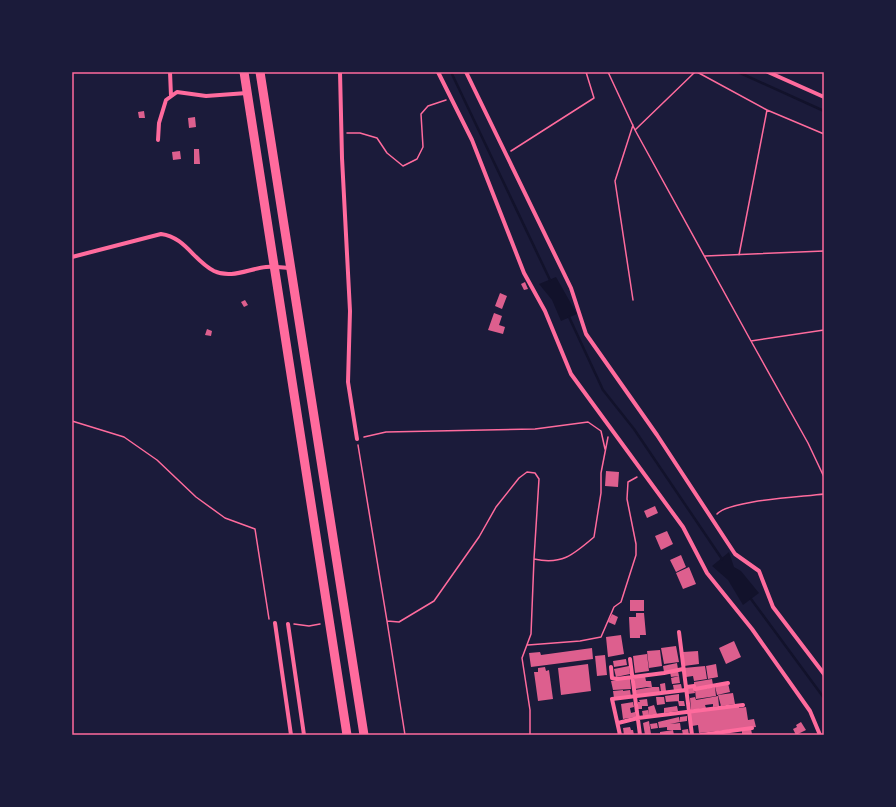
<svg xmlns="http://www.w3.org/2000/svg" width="896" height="807" viewBox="0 0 896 807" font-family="Arial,sans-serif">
<rect width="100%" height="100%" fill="#1b1b3a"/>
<path fill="#12122b" d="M556 277 577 314 561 321 552 300 539 284Z
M729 552 734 567 741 571 759 593 743 605 728 580 712 566Z"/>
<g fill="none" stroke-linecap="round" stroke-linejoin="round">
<path stroke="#12122b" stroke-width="2.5" d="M451 72 550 280
M738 72 824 111
M569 317 603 390 634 429 722 559
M751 599 824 698"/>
</g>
<path fill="#dd5f8e" d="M144 111 145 118H139L138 112Z
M195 117 196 127 189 128 188 118Z
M194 149H199L200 164H194Z
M180 151 181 159 173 160 172 152Z
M525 282 528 289 524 290 521 284Z
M500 293 507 296 502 309 495 306Z
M245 300 248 305 244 307 241 302Z
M494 313 502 316 499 325 505 327 503 334 488 330Z
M207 329 212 331 211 336 205 335Z
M606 471 619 472 618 487 605 486Z
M655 506 658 513 647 518 644 511Z
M667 531 673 544 661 550 655 536Z
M681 555 686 567 676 572 670 560Z
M689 567 696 584 683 589 676 573Z
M630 600H644V611H630Z
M636 613H644L646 635H640V638H630L629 617H636Z
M612 614 618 617 615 625 608 622Z
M621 635 624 654 608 657 606 637Z
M734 641 741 657 726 664 719 648Z
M676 646 679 662 664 664 661 648Z
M592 648 593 659 531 667 529 653 540 652 541 655Z
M660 650 662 666 649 668 647 651Z
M698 651 699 664 684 666 683 652Z
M647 654 649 671 635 673 633 656Z
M605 655 607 675 597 676 595 656Z
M626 659 627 665 614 667 613 661Z
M677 663 678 669 664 672 663 666Z
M588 664 591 691 561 695 558 668Z
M716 664 718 677 708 679 706 666Z
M629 666 630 674 616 677 614 669Z
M705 666 707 679 694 681 693 676 686 677 684 668Z
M545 667 546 671 549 670 553 699 538 701 534 672H538V668Z
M678 671 679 676 671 677 670 672Z
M645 676 646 681H651L652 687H647V683V687L635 689 634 677Z
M679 676 680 683 672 684 671 678Z
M630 678 631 689 613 690 611 681Z
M712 679 713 685 694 688V682Z
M665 683 666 691 661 692 660 684Z
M728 683 730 692 717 695 715 686Z
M681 684 682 689 674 691 673 685Z
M652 687H659L660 693 636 696 635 690Z
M694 687 695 693 688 694 687 688Z
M715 687 716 696 696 699 695 690Z
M623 690V691L630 690 631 696 614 698 613 691Z
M733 693 735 704 721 706 718 695Z
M679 694V701L666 702 665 696Z
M718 696 719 706 713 707V704L705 705 706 708 691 710 690 698 695 697 696 700Z
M656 697H664L665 704 657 705Z
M647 699 648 706H642V709H638V702H640L639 700Z
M678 701H684L685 706H679Z
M633 702 634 707 630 708 631 713 635 712 636 717 623 719 621 704Z
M654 705 657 714 649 715 648 707Z
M677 706 678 711 664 713V708Z
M739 706V708L746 707 748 720 754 719 756 727 699 733 698 725 692 726 689 713Z
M648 710 649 715 643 716 642 711Z
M687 716V721L680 722V717Z
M679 717 680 722 670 724 680 723 681 730H667V727L659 728 658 722Z
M649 721 651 734 645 735 643 723Z
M801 722 806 730 796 735 793 729 797 727 796 725Z
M657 723 658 728 651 729 650 724Z
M630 727 631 730H633L634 735H624L623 728Z
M688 729 689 735H683L682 730Z
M751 729 752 734 742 735V731Z
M673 730 674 735H660V732Z"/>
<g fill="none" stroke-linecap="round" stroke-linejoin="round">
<path stroke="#ff6b9d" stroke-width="1.5" d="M608 72 635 130 751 341 824 330
M697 72 767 110
M635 130 695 72
M347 133H360L377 138 387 153 403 166 417 159 423 147 421 114 428 106 446 100
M511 151 594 98 586 72
M739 255 767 110 824 134
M705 256 824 251
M633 300 615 181 633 125
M751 341 808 443 824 477
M72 421 124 437 157 460 196 497 225 518 255 529 269 619
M364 437 386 432 535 429 588 422 601 431 605 449
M358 445 387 621 399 622 434 601 479 537 496 507 519 478 527 472 535 473 539 479 534 559
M717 514C730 500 802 497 824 494
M387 621 405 735
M294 624 309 626 320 624
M528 645 580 641 601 637 614 607 621 602 636 555V544L627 499 628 482 637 477
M530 735V710L522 658 531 634 534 559C562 565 573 555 594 537L601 493V473L608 437"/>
<path stroke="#ff6b9d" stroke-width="4" d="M170 72 171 96
M340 72 342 158 350 311 348 382 357 439
M438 72 472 140 524 273 545 311 571 374 683 527 707 573 752 629 810 711 820 735
M466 72 571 288 586 334 657 435 735 554 759 571 773 607 824 674
M768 72 824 97
M158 140 159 123 166 100 177 92 206 96 247 93
M72 257 161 234C185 237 194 261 214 271 231 279 248 269 266 267 274 266 282 268 291 268
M275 623 291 735
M288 624 304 735
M679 632 692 735
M630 659 640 735
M611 667 612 678 617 679 664 673 683 669
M618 723 638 718 743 705
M620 735 612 699 686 690 687 687 694 686 695 689 728 683
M701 735 752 728"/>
<path stroke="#ff6b9d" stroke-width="9" d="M244 72 347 735
M260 72 364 735"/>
</g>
<rect width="896" height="807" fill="none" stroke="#1b1b3a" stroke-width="146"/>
<rect x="73" y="73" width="750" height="661" fill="none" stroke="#ff6b9d" stroke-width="1.5"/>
</svg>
